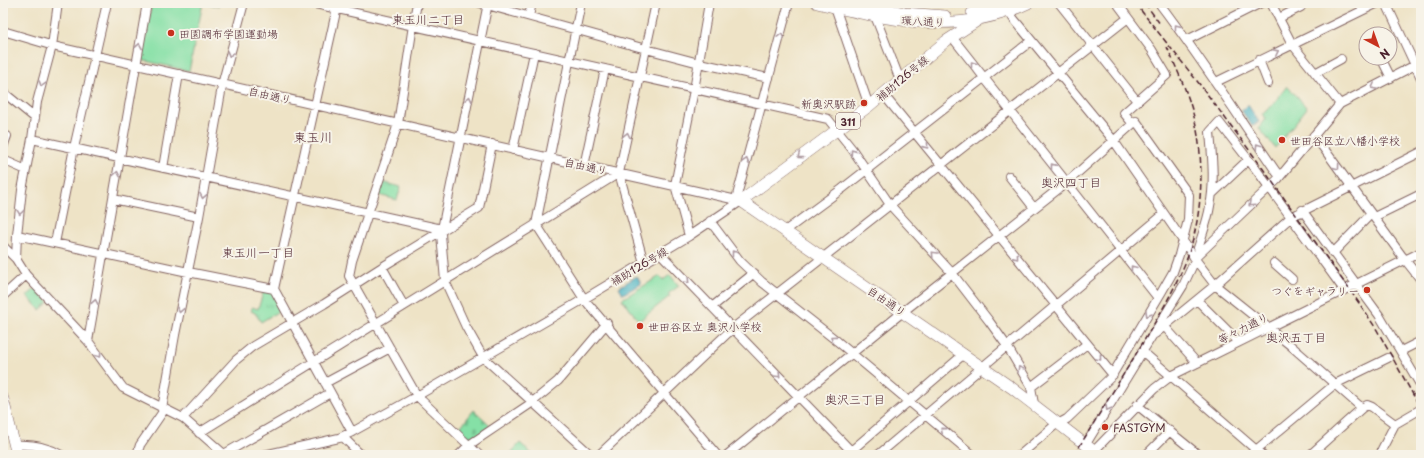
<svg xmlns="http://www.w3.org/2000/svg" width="1424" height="458" viewBox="0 0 1424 458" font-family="'Playpen Sans','Klee One',sans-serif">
<defs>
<pattern id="cemetery-stones" width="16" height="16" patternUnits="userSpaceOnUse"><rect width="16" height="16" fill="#85e0a6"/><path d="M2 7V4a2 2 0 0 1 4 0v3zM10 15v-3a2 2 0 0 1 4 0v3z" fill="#74c08f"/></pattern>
<pattern id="park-tufts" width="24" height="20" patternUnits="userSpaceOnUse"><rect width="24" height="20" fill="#85e0a6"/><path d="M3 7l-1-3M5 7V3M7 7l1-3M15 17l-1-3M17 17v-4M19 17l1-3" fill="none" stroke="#74c08f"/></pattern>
</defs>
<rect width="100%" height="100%" fill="#f7f3e8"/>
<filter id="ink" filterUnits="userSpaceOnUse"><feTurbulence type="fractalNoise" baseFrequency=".025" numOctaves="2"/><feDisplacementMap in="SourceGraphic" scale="8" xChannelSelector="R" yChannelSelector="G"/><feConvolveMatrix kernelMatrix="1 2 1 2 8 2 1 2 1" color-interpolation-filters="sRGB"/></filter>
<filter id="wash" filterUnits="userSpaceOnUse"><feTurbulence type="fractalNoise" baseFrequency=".012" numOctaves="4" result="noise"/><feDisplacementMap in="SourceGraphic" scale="16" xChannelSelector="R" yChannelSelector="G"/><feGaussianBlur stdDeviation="0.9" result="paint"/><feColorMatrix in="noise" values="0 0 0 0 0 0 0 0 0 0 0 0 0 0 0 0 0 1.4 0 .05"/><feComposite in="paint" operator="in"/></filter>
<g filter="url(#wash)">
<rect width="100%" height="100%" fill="#eee3c6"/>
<path fill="url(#cemetery-stones)" stroke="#688068" d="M474 410 491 426 469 442 457 431Z"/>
<path fill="url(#park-tufts)" stroke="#688068" d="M379 181 401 187 397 200 375 194Z
M36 288 49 302 40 310 27 296Z
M264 290 273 291 282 309 261 322 255 313 251 311 252 307 258 309Z
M520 443 533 455H509Z"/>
<path fill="#85e0a6" stroke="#688068" d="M152 3H219L218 6 203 3 189 71 141 60Z
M1287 86 1307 108 1275 148 1259 128 1266 119 1262 114 1269 109Z
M670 275 679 286 668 294 670 296 639 321 622 299 660 276 663 280Z"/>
<path fill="#46b2c3" stroke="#486877" d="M1248 105 1259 122 1252 126 1241 110Z
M637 276 641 284 623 294 619 287Z"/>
</g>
<g filter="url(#ink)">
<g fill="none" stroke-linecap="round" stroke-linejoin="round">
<defs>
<path id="minor" d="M58 3 52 46 37 102 32 139 22 190 17 235 16 259 26 275 88 341 123 388 183 418 225 455
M311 3 828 119 852 149 891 206 952 273 989 321 1007 346 1031 387 1034 404
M338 3 274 289 352 432
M417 3 413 25 398 124 352 261 349 276 417 396 479 455
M480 3 646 49 699 63 769 78
M488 3 441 234 445 281 466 327 483 357 591 455
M581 3 536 224 584 299 717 455
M1059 3 1137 101
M1117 3 1152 50 1167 75 1124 113 1133 124
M1159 3C1201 58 1238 116 1277 173L1282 174
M1271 3 1292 44 1340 104
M1386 3 1421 78
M835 7 869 106
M1010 12 1013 18 1114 141 1192 254 1195 259 1215 285 1290 345 1362 408
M529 16 532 3
M875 16 900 80
M1279 18 1301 7
M3 31 57 47 741 201
M952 37 1158 298
M1187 40 1261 3
M1381 58 1391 78
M1259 60 1268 83
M1315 73 1341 59
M1216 82 1378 3
M3 92 35 118
M883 94 1113 375
M1314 135 1402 256 1421 280
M32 139 442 229
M3 147 7 136
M513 150 534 53
M8 162 26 170
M584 166 605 69
M163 168 179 74
M1009 176 1034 208
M1212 194 1248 160
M113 199 199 217
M736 199 789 3
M1302 210 1379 315 1421 386
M1374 217 1421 194
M710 221 740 261 762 282 837 341 973 455
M785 231 842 189 1031 41
M17 235 188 272 274 289
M689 236 675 185 694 90 709 3
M55 243 74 148 107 3
M3 246 16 259
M660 253 855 455
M1200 253 1198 248C1202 235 1208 220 1210 206 1215 182 1212 156 1210 132L1219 122 1258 172 1344 290
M1333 253 1371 214
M644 263 619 173 656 3
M1274 263 1292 279
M382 267 404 306
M3 296 26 275
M1197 300 1239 342
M712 307 754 273
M1165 327 1197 363
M1155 334 1215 285 1291 217 1421 152
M88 341 147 3
M1142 351 1262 455
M1401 351 1421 341
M325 383 390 348
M1031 387 1087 344
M1137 405 1195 452V455
M162 409 175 335 199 217 223 81 244 3
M183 418 236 360 253 346 324 304 382 267 479 208 492 144
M199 433 619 173
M343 437 361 455
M1086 444 1165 315 1183 286 1197 256 1278 179 1340 104 1421 62
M15 445C31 444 48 447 61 455
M851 451 964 354
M1094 451 1154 389 1171 376 1421 252
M224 454 330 393
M137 455 140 445 164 410
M264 455 339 438 352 432 417 396 584 299 689 236 741 201
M459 455 469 445 530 404 558 381 607 323
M599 455 732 329 1128 18
M727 455 909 307 1066 183 1136 121 1189 195 1188 220 1179 255 1173 272 1161 293 1111 377 1067 419 1054 426 1020 455
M878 455 1164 214
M1146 455 1170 431
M1250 455 1335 384 1388 358
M1310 455 1362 408 1367 405 1372 407 1395 424
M1381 455 1382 449 1395 424 1421 409"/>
<path id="major" d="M817 3C888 20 958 37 1028 3
M857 3 904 13 945 16
M972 13 1005 3
M980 19 946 41 869 106 741 201 1012 388 1099 455
M3 399 17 455"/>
</defs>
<use href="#minor" stroke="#836461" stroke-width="10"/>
<use href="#major" stroke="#836461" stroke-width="12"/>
<use href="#minor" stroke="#fff" stroke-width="8"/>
<use href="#major" stroke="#fff" stroke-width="11"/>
<path stroke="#4a1f2b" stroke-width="1.5" stroke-dasharray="6 3" stroke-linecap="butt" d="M1135 3 1201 86 1256 159 1359 303 1377 330 1421 409
M1145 3 1160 24
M1074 455C1094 423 1113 391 1133 359 1152 327 1172 296 1186 261 1201 222 1204 177 1198 136 1193 104 1180 76 1167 47"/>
</g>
<defs><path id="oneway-chevron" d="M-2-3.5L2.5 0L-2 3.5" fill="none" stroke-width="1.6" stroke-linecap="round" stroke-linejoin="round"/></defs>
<g stroke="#ae9aa0">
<use href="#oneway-chevron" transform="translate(1177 27) rotate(-127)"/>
<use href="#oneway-chevron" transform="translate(781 36) rotate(-76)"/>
<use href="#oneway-chevron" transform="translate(139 46) rotate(-80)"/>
<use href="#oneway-chevron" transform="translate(1276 52) rotate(-26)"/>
<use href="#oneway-chevron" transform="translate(230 54) rotate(105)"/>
<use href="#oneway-chevron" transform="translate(973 64) rotate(-128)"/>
<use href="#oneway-chevron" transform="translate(42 84) rotate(106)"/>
<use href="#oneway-chevron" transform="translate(1374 87) rotate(153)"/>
<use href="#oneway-chevron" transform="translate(469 99) rotate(-78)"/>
<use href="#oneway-chevron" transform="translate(627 135) rotate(-78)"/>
<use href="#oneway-chevron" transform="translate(926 146) rotate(51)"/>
<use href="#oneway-chevron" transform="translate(1258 146) rotate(-124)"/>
<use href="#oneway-chevron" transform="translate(853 152) rotate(-125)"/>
<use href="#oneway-chevron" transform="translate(800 156) rotate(143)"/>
<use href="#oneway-chevron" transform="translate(746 161) rotate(-74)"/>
<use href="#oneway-chevron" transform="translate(1053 166) rotate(-128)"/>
<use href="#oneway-chevron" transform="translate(1337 167) rotate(54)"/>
<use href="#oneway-chevron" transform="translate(117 174) rotate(-80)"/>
<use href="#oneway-chevron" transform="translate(203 196) rotate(101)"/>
<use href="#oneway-chevron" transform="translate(1251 204) rotate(137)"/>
<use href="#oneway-chevron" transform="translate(20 212) rotate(97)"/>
<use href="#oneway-chevron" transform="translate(734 253) rotate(-128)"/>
<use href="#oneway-chevron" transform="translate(934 254) rotate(-133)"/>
<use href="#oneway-chevron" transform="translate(1016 257) rotate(51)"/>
<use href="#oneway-chevron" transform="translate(1133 268) rotate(-128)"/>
<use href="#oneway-chevron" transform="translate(687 281) rotate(46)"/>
<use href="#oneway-chevron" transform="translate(95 302) rotate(-80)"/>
<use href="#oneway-chevron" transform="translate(180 310) rotate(101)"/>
<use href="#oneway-chevron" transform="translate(1148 314) rotate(120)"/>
<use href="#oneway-chevron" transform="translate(833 338) rotate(-143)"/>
<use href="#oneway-chevron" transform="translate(99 355) rotate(54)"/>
<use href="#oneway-chevron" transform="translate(1099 358) rotate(50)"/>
<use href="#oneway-chevron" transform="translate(1020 369) rotate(-121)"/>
<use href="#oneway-chevron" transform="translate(778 375) rotate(46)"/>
<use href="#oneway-chevron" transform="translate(1108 408) rotate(121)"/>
<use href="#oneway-chevron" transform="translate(943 430) rotate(-140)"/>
</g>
</g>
<g fill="#c8321e" stroke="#f7f3e8" stroke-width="1.5">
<circle cx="171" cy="33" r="4"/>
<circle cx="864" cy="103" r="4"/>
<circle cx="1282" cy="140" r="4"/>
<circle cx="1367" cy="290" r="4"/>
<circle cx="640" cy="326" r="4"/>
<circle cx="1105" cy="427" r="4"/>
</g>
<g text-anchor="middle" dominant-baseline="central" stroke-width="4" stroke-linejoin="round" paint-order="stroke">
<rect fill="#f7f3e8" stroke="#7e5f64" stroke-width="1" x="836" y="113" width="24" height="16" rx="3"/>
<g font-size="10" font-weight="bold" fill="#4a1f2b">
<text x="848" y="121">311</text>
</g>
<g font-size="11" fill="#4a1f2b" stroke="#f7f3e8">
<text transform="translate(923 21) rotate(3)">環八通り</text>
<text transform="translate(902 78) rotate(-40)">補助126号線</text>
<text transform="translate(270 95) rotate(13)">自由通り</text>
<text transform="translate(586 166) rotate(12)">自由通り</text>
<text transform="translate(639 266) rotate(-31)">補助126号線</text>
<text transform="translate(887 301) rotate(34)">自由通り</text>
<text transform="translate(1243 328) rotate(-27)">等々力通り</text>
</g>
<g font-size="11" fill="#4a1f2b" stroke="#f7f3e8" text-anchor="start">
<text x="179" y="33">田園調布学園運動場</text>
<text x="856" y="103" text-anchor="end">新奥沢駅跡</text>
<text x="1290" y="140">世田谷区立八幡小学校</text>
<text x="1359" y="290" text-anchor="end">つぐをギャラリー</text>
<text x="648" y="326">世田谷区立 奥沢小学校</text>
<text x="1113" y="427">FASTGYM</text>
</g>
<g font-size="12" fill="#4a1f2b" stroke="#f7f3e8">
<text x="428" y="19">東玉川二丁目</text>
<text x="1071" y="182">奥沢四丁目</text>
<text x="258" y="252">東玉川一丁目</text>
<text x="1296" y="337">奥沢五丁目</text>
<text x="855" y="399">奥沢三丁目</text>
</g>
<g font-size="13" fill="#4a1f2b" stroke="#f7f3e8">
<text x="313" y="136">東玉川</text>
</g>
</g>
<rect width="1424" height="458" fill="none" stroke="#f7f3e8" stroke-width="16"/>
<g transform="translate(1378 46) rotate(139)"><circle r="19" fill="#f7f3e8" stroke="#b29e9c"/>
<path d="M0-3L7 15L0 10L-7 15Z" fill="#c8321e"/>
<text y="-6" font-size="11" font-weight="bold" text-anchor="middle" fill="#4a1f2b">N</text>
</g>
</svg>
